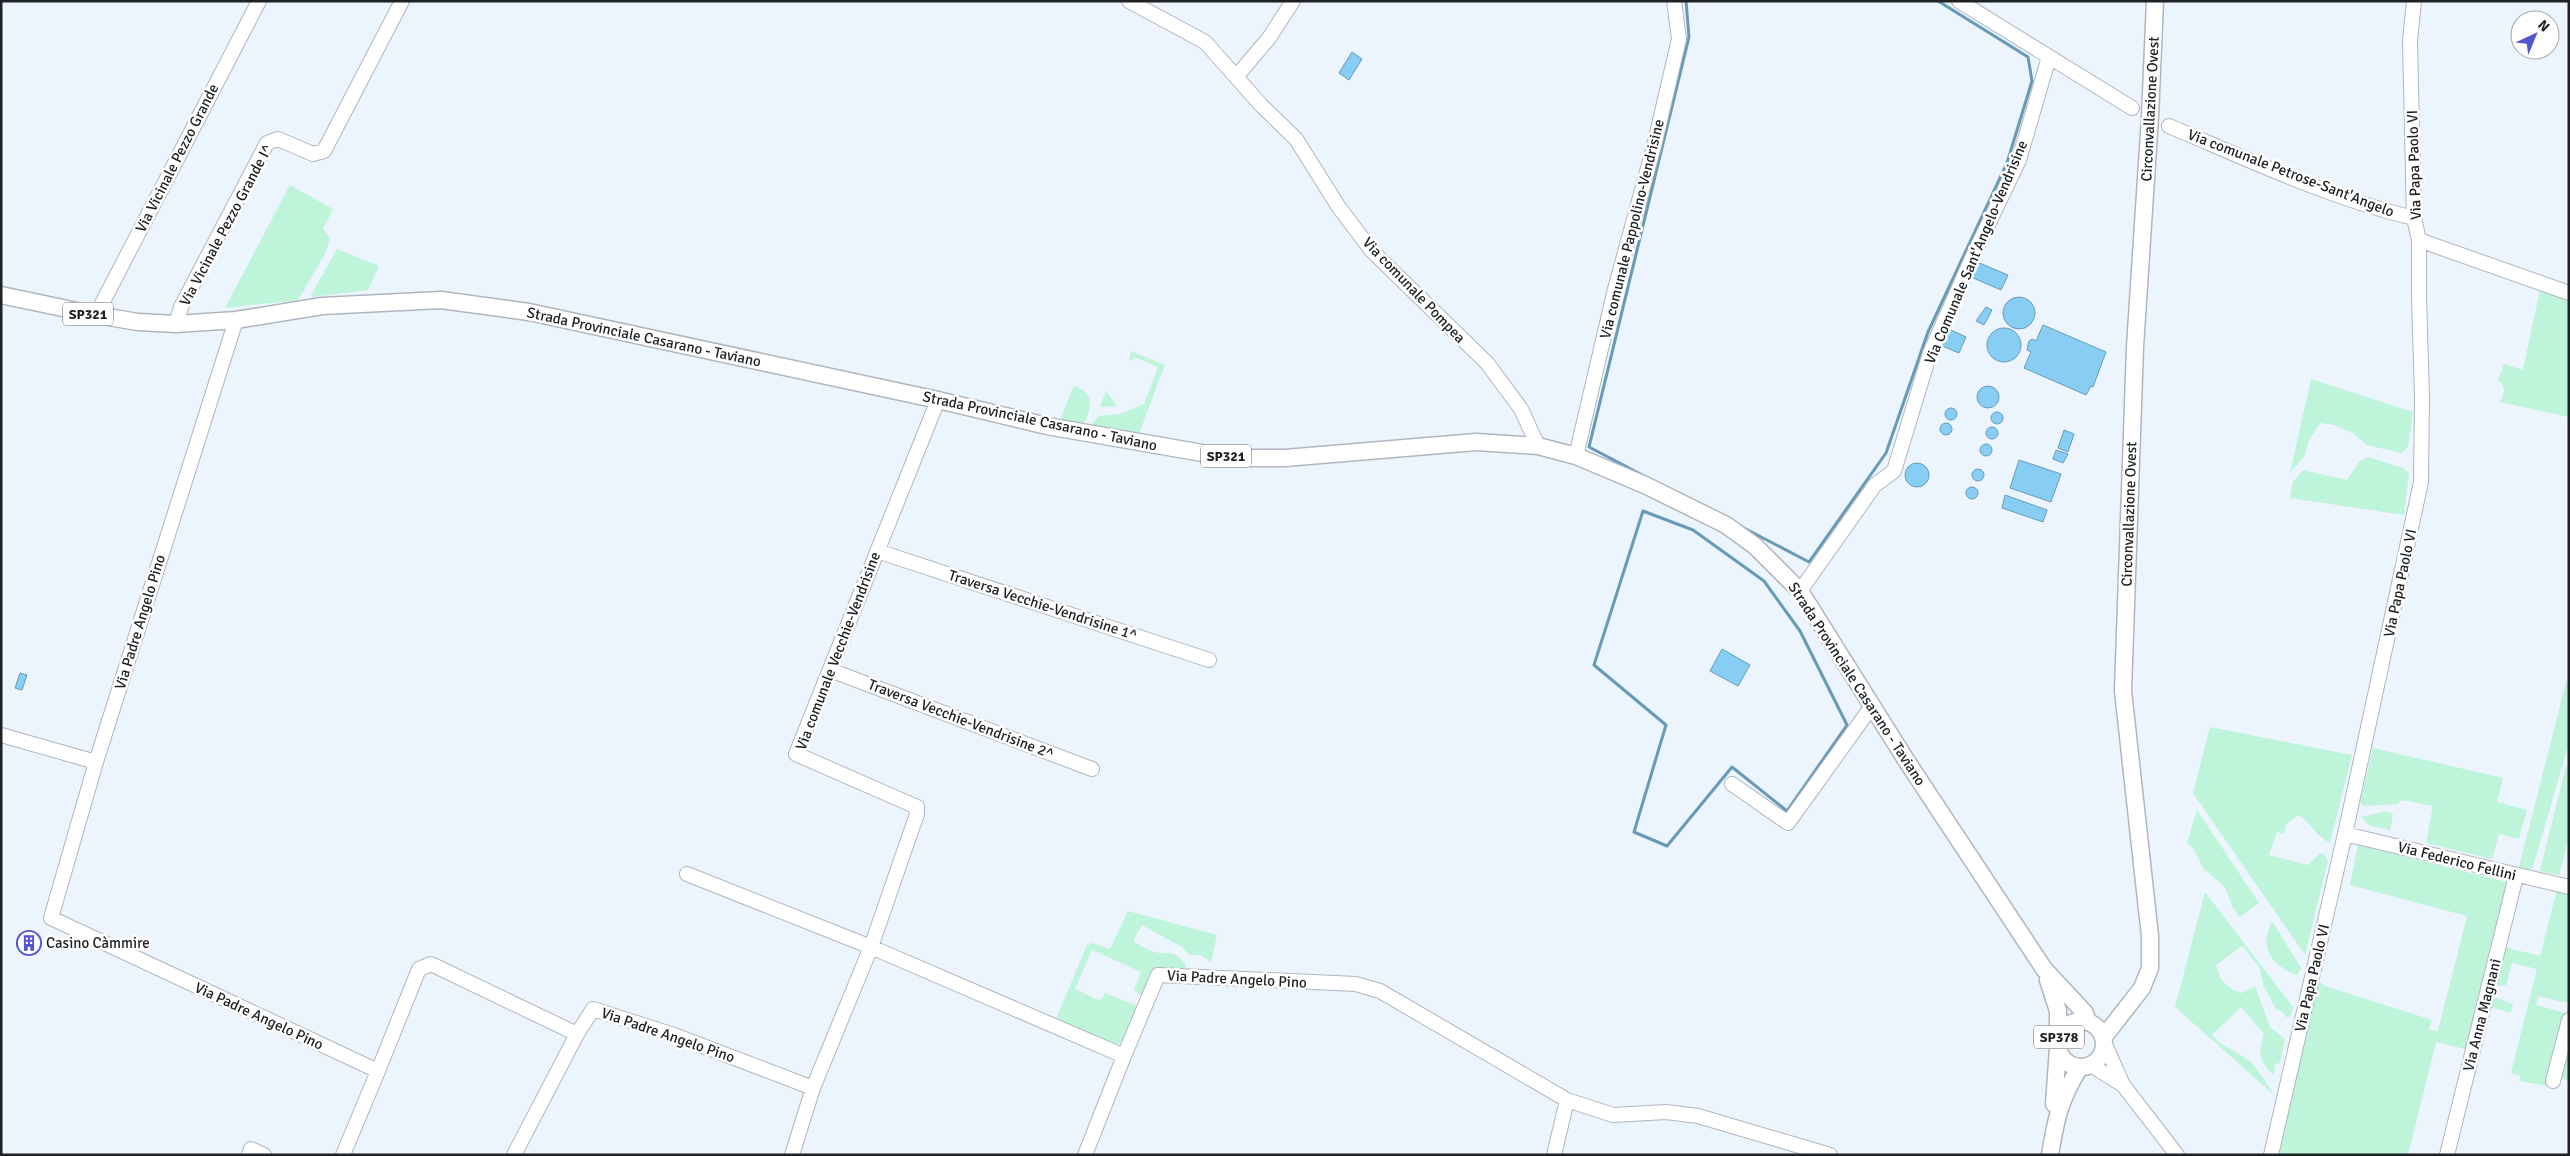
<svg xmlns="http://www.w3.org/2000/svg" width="2570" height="1156" viewBox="0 0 2570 1156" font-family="Signika,sans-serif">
<rect width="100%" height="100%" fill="#ecf4fd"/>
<path fill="#bdf4da" d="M290 185 333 209 323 229 330 238 326 252 298 300 225 308Z
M337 249 379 266 368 290 313 297 311 295Z
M2541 285 2569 297V417L2500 402C2504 393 2507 388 2498 380L2504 364 2523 370Z
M1131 351 1165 365 1138 436 1094 428 1092 423 1099 416 1120 414 1144 404 1158 367 1134 357 1133 361 1129 359Z
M2311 379 2413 412 2408 447 2401 453 2367 445 2353 433 2334 425 2320 423 2309 440 2305 455 2290 473Z
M1074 385C1086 391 1092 396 1089 410 1087 416 1087 421 1082 425L1060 420Z
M1106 391 1117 406 1100 407Z
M2368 457 2403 468 2409 473 2404 515 2290 498 2293 482 2303 470 2347 480 2360 461Z
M2567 678 2569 743 2532 870 2519 867Z
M2210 727 2352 755 2330 843C2316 837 2311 822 2298 815L2286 824 2284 834 2277 832 2269 855 2308 865 2320 853 2325 855 2328 861 2305 955 2193 793Z
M2373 748 2503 778 2497 802 2527 810 2519 839 2499 834 2492 859 2426 843 2433 806 2402 800 2397 804 2363 806 2360 802Z
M2566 766 2569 767V837L2559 875 2540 871Z
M2197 810 2259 903 2240 917 2233 908 2225 887 2203 868 2194 849 2187 843Z
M2386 811 2393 814 2390 830 2368 825 2362 817Z
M2358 845 2511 883 2469 1050 2436 1042 2408 1155H2277L2316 984 2319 981 2325 986 2432 1020 2429 1030 2438 1031 2467 916 2350 885Z
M2557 890 2569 893V997L2567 1003 2538 996 2536 1005 2565 1013 2547 1086 2519 1081 2520 1076 2511 1073 2537 969 2512 963 2506 985 2499 986 2496 982 2504 947 2540 956Z
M2205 892 2293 1007 2290 1017H2286L2283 1012 2276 1009 2263 985 2260 968 2242 946 2216 965C2220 980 2226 988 2242 993L2255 986 2270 1027 2285 1039 2280 1063 2275 1064 2274 1075C2259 1062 2258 1052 2264 1034L2241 1007 2212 1035C2223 1047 2235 1051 2248 1060 2255 1065 2269 1086 2274 1095L2175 1007Z
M1128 911 1217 935 1211 962 1201 955H1189L1182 947 1142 925 1133 941C1139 944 1145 949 1151 951 1169 957 1173 946 1186 966L1185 972 1153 970 1142 996 1134 990 1141 972 1092 950 1075 989 1098 1000 1102 999 1105 993 1138 1006 1123 1040 1119 1044H1110L1056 1019 1087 945 1092 943 1110 949Z
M2272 921 2301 968 2298 975C2270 966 2259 947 2272 921Z
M2492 996 2513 1004 2511 1013 2489 1007Z
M2569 1039V1081L2560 1077Z"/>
<path fill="#88cef4" stroke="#689ab6" d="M1352 52 1362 59 1349 80 1339 73Z
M1977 262 2008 275 2001 290 1971 277Z
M2003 313a16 16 0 1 1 32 0a16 16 0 1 1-32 0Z
M1986 307 1992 310 1984 325 1976 321Z
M2043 325 2106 352 2093 387 2091 386 2086 395 2024 368 2031 352 2027 350 2029 341 2032 339 2036 341Z
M1947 328 1966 337 1959 353 1940 345Z
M1987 345a17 17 0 1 1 34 0a17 17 0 1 1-34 0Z
M1977 397a11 11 0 1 1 22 0a11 11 0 1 1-22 0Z
M1945 414a6 6 0 1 1 12 0a6 6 0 1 1-12 0Z
M1991 418a6 6 0 1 1 12 0a6 6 0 1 1-12 0Z
M1940 429a6 6 0 1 1 12 0a6 6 0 1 1-12 0Z
M1986 433a6 6 0 1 1 12 0a6 6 0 1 1-12 0Z
M2064 430 2074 434 2068 452 2058 448Z
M1980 450a6 6 0 1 1 12 0a6 6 0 1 1-12 0Z
M2056 450 2068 454 2063 463 2053 459Z
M2019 460 2061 474 2051 502 2010 488Z
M1905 475a12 12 0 1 1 24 0a12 12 0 1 1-24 0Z
M1972 475a6 6 0 1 1 12 0a6 6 0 1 1-12 0Z
M1966 493a6 6 0 1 1 12 0a6 6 0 1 1-12 0Z
M2005 495 2047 510 2043 522 2002 508Z
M1722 649 1750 665 1738 686 1710 671Z
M20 673 27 675 22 690 15 688Z"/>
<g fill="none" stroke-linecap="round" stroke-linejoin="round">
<path stroke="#689ab6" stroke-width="3" d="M1648 478 1589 447 1689 37 1686 1
M1643 511 1693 530 1764 581 1800 631 1847 725 1787 811 1732 767 1667 846 1634 832 1666 725 1594 665Z
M1744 528 1809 562 1886 453 1928 332 2007 163 2032 81 2028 57 1938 1"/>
<defs>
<path id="minor" d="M1129 1 1205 42 1261 105 1296 139 1338 206 1372 251 1487 363 1521 409 1538 446
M1959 1 2132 108
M1236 77 1269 38 1293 1
M2169 126C2247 159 2332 199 2414 218
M2419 240 2569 293
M96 315 259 1
M236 320 96 762 51 918 378 1071 419 969 431 964 577 1034 593 1009 674 1035 813 1088 871 947 1124 1056 1158 975 1356 984 1380 991 1567 1100 1613 1115 1666 1112 1698 1116 1830 1155
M176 324 181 307 267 143 278 139 313 154 324 151 402 1
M1576 456 1615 289 1654 146 1679 39 1674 1
M877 551 1209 660
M1800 591 1875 485 1894 471 1930 353 1972 258 2019 160 2049 57
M830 670 1092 769
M1 735 96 762
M1732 784 1788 823 1872 706
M2345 834 2569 887
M687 874 871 947 917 814V807L796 754 938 400
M2104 1042 2123 1085 2177 1155
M2091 1065 2123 1085
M2553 1081 2569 1020
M249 1155 251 1149 264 1155
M343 1155 378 1071
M514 1155 577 1034
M792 1155 813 1088
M1085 1155 1124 1056
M1554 1155 1567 1100
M2271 1155 2345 834 2421 482 2422 396 2419 297V240L2414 218 2410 41 2414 1
M2447 1155 2516 876"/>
<path id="major" d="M1 295 96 315 138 322 176 324 236 320 322 306 441 300 529 312 938 400 1047 426 1208 454 1248 458H1285L1476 442 1538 446 1576 456 1645 485 1726 525 1755 546 1800 591 1906 760 2044 969 2085 1013 2088 1022
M2048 980 2058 1011V1038
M2058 1044a23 23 0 1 1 46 0a23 23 0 1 1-46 0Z
M2103 1038 2142 988 2150 968V936L2123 691 2135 347 2150 117 2155 1
M2054 1104 2058 1048
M2050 1155C2056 1118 2060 1099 2080 1067"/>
</defs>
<use href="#minor" stroke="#afb6bf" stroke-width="16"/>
<use href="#major" stroke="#afb6bf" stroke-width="19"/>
<use href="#minor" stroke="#fff" stroke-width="14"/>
<use href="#major" stroke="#fff" stroke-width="16"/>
</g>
<defs>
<symbol id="building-ring" viewBox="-11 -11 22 22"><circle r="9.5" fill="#fff" stroke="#5156cd" stroke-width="1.5"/><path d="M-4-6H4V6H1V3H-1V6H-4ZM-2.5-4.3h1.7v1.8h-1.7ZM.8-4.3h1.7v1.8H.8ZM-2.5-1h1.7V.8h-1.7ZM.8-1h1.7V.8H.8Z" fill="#5156cd"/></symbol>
</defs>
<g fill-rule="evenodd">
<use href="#building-ring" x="15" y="929" width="28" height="28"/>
</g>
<g text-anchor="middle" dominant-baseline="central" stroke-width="5" stroke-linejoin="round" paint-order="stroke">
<g fill="#fff" stroke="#626466" stroke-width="1">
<rect x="63" y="302.5" width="50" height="23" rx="4"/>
<rect x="1201" y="444.5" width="50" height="23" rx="4"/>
<rect x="2034" y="1025.5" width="50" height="23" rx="4"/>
</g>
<g font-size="14" font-weight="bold" fill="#1f2225">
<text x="88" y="314">SP321</text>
<text x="1226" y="456">SP321</text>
<text x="2059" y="1037">SP378</text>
</g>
<g font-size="15" fill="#1f2225" stroke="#fff">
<text transform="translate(2150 109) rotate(-87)">Circonvallazione Ovest</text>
<text transform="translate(177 158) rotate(-63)">Via Vicinale Pezzo Grande</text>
<text transform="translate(2414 165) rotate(-92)">Via Papa Paolo VI</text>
<text transform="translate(2291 173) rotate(21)">Via comunale Petrose-Sant'Angelo</text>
<text transform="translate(226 225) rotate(-62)">Via Vicinale Pezzo Grande I^</text>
<text transform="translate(1632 229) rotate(-76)">Via comunale Pappolino-Vendrisine</text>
<text transform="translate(1976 252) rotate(-67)">Via Comunale Sant'Angelo-Vendrisine</text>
<text transform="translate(1414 290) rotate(46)">Via comunale Pompea</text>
<text transform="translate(644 337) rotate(12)">Strada Provinciale Casarano - Taviano</text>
<text transform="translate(1040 421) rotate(12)">Strada Provinciale Casarano - Taviano</text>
<text transform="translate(2129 514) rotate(-88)">Circonvallazione Ovest</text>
<text transform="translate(2400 583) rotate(-78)">Via Papa Paolo VI</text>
<text transform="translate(1043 605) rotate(18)">Traversa Vecchie-Vendrisine 1^</text>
<text transform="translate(140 622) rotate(-73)">Via Padre Angelo Pino</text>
<text transform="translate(838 651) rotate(-69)">Via comunale Vecchie-Vendrisine</text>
<text transform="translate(1857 684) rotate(57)">Strada Provinciale Casarano - Taviano</text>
<text transform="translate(961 719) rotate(21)">Traversa Vecchie-Vendrisine 2^</text>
<text transform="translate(2457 861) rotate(14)">Via Federico Fellini</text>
<text transform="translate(2312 978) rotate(-77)">Via Papa Paolo VI</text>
<text transform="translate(1237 979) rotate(3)">Via Padre Angelo Pino</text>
<text transform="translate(2482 1015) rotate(-76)">Via Anna Magnani</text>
<text transform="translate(259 1016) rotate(25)">Via Padre Angelo Pino</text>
<text transform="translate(668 1035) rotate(19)">Via Padre Angelo Pino</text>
</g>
<g font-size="15" fill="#1f2225" stroke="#fff" text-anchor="start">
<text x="46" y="943">Casino Càmmire</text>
</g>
</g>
<rect width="2570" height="1156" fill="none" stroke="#1f2225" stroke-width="5"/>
<g transform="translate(2535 35) rotate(44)"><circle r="24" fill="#ffffff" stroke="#a5a7a8"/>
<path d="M0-4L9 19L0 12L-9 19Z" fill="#5156cd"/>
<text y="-8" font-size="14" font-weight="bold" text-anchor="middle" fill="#1f2225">N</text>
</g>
</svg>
